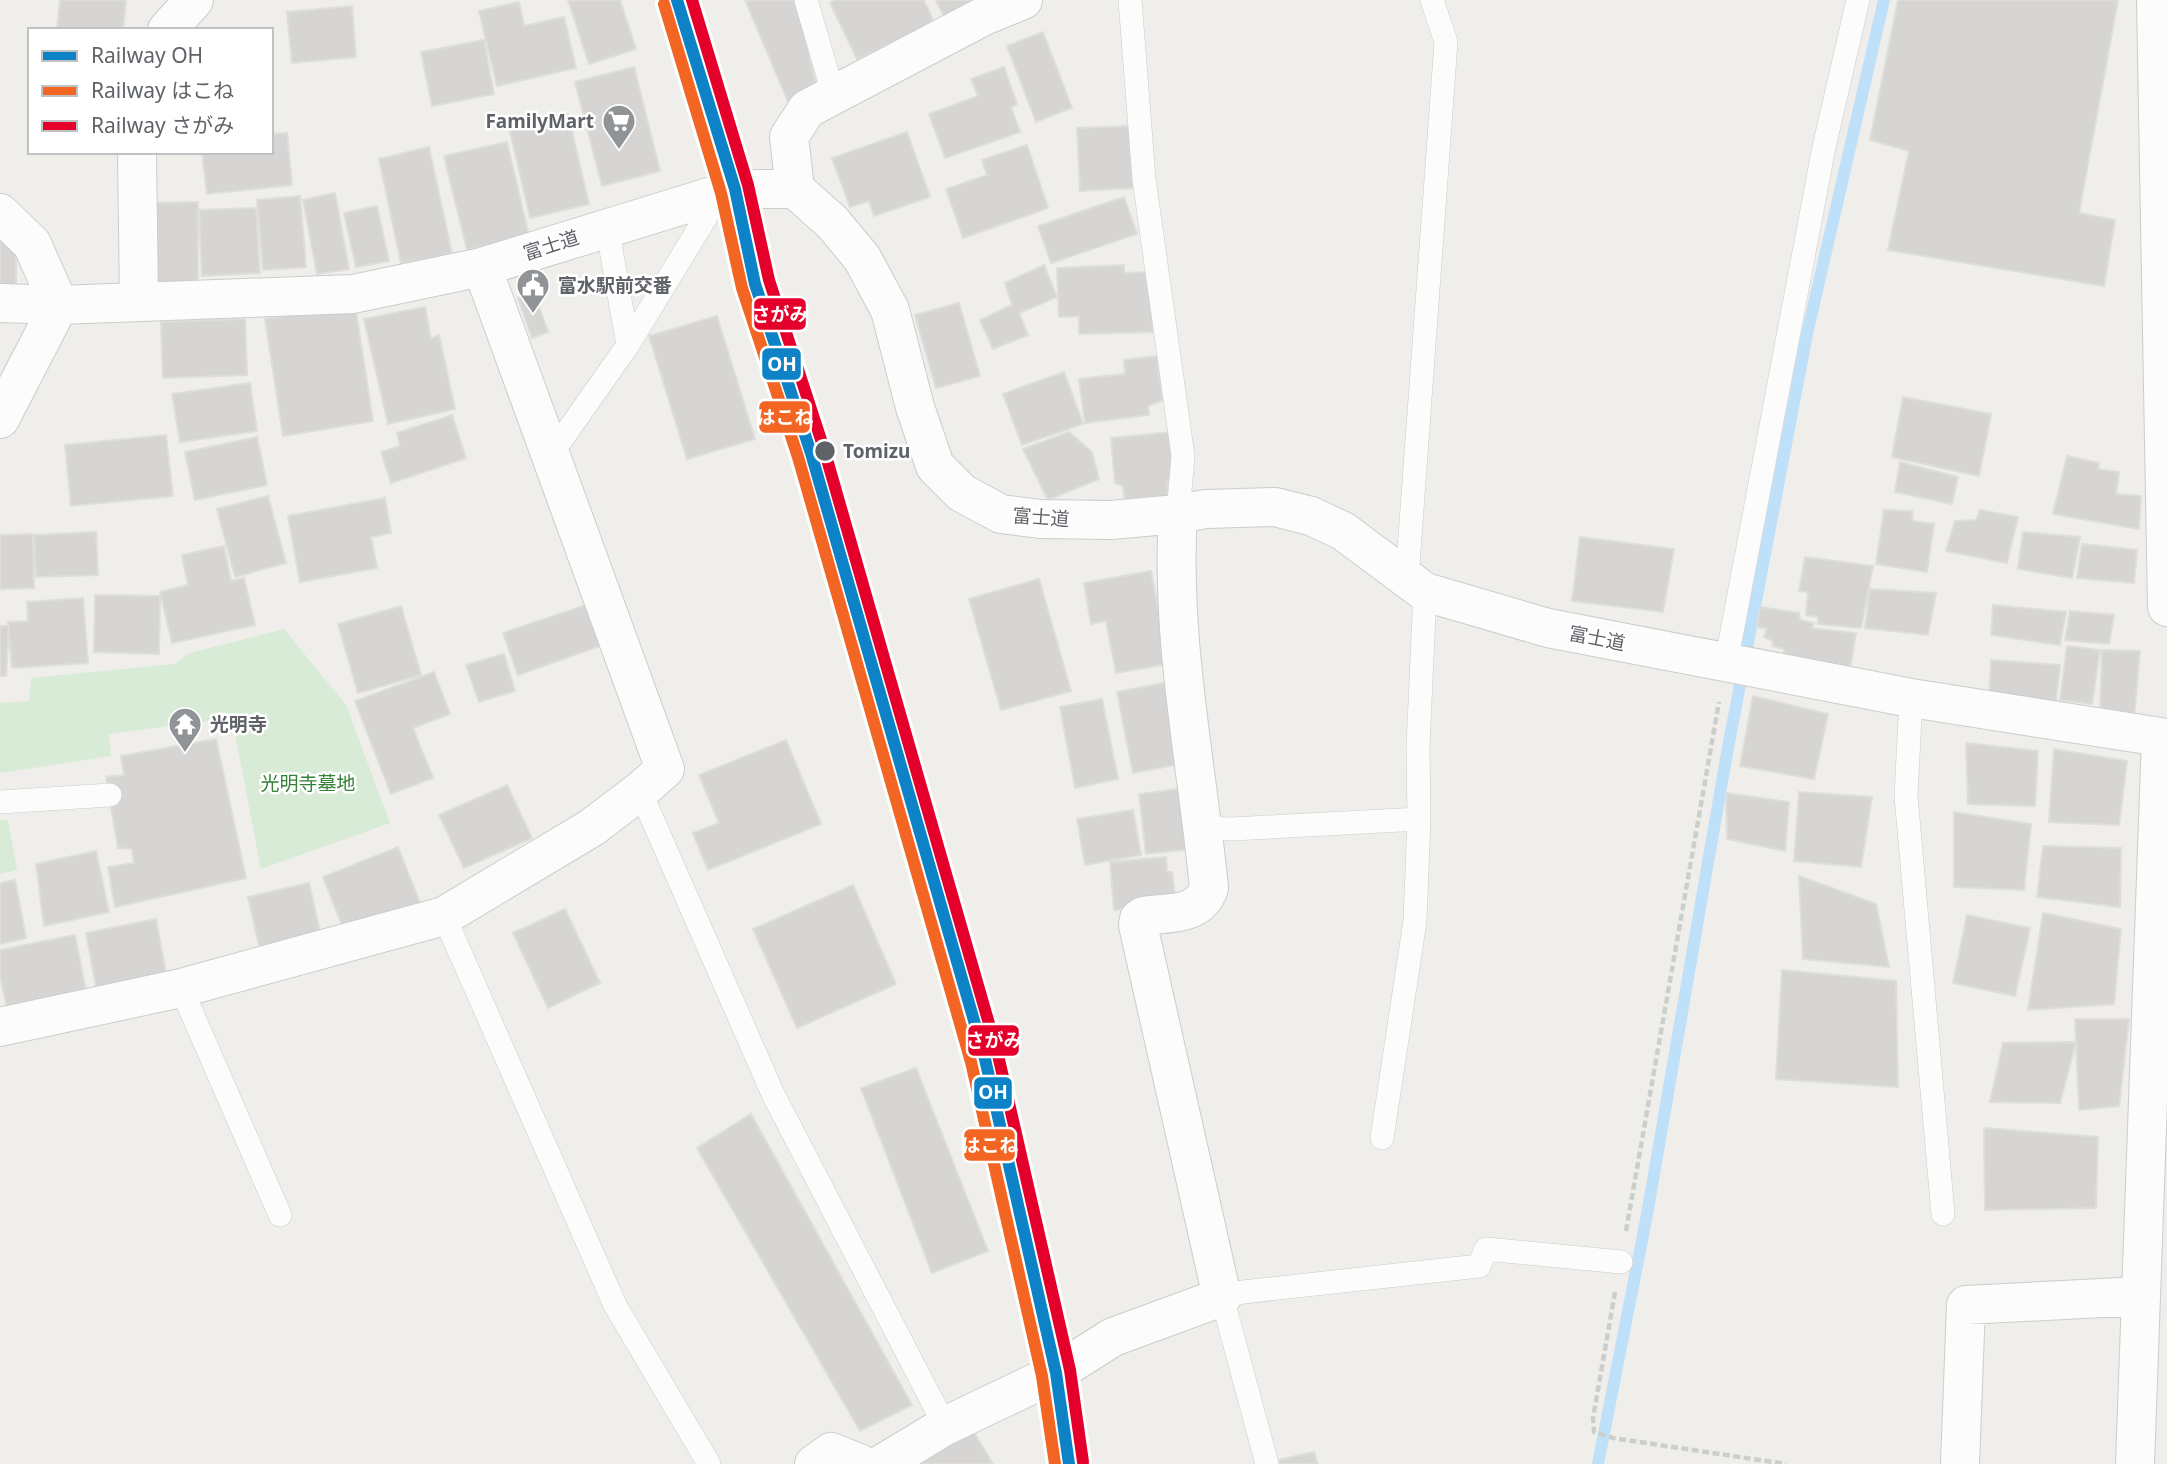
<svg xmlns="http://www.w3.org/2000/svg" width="2167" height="1464" viewBox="0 0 2167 1464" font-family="'Noto Sans','Noto Sans JP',sans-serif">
<rect width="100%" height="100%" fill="#efeeea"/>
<path fill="#d8ebd6" d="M284 629 346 705 390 823 261 869 232 718 109 734 111 756 0 773V703L29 701 31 678 175 664 190 653Z
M0 820H8L17 870 0 874Z"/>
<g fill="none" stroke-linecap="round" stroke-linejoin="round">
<path stroke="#bfe0f9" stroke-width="12" d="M1598 1464 1646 1220 1727 753 1807 334 1884 0"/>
</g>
<path fill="#d6d5d3" stroke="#deddd9" stroke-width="2" d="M60 0H126L123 30H57Z
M568 0H620L636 49 589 64Z
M745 0H797L818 93 790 106Z
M836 0H924L934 22 857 59 830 3Z
M936 0H994L946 21Z
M1898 0H2118L2079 213 2115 220 2104 286 1888 250 1909 151 1870 140Z
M519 2 524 26 564 17 576 68 497 86 479 11Z
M352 6 356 57 292 63 287 12Z
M1043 32 1072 108 1036 122 1007 46Z
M484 40 494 94 432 106 421 52Z
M634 67 660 171 602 186 575 82Z
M1004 67 1017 104 1011 107 1020 132 945 158 929 114 978 96 971 79Z
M568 114 589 204 530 218 509 127Z
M1129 126 1133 188 1080 191 1077 128Z
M907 132 930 197 874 216 869 201 850 207 832 158Z
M287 133 292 185 207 194 202 152H271V134Z
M507 142 529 236 467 250 444 156Z
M1027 145 1048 208 963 238 946 189 987 175 982 160Z
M429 147 452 254 401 263 379 159Z
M335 193 349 269 317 274 303 200Z
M300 196 306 267 263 270 257 200Z
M1124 197 1137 234 1051 263 1038 226Z
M198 202V283H157V203Z
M377 206 389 261 356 267 344 213Z
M256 208 260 273 202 276 199 210Z
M0 238 16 254V289H0Z
M1044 265 1057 297 1019 313 1028 335 993 349 980 320 1012 305 1005 283Z
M1124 265V273L1150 272 1153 332 1079 334V316L1059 317 1057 268Z
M534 292 548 332 532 338 518 298Z
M959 303 980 376 936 388 915 315Z
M355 305 373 421 283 436 265 319Z
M425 307 431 339 439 335 455 409 388 424 364 319Z
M717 316 755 439 687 459 649 336Z
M245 319 247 375 163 378 161 322Z
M1157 356 1163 400 1148 406 1149 415 1085 423 1079 379 1125 374 1124 360Z
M1064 372 1083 424 1022 445 1003 394Z
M250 383 257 431 180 442 172 394Z
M1903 397 1991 414 1979 476 1892 457Z
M452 415 466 458 391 483 381 452 400 446 397 433Z
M1069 432 1092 452 1099 479 1048 500 1023 449Z
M1172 432 1177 482H1167L1168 500 1125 504 1123 486 1115 483 1111 438Z
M166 435 173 496 71 506 65 445Z
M257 437 267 485 195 500 185 452Z
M2067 456 2099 463 2098 469 2119 472 2116 494 2141 496 2139 529 2053 514Z
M1900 462 1958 477 1952 504 1895 492Z
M268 496 286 563 235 577 217 509Z
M385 498 391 533 371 537 377 568 300 582 288 516Z
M1884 510 1912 511 1913 521 1934 524 1927 572 1876 564Z
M1980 510 2018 517 2007 563 1946 551 1955 521 1976 520Z
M96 532 98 575 36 577 34 535Z
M2023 532 2080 537 2072 578 2018 569Z
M33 534 34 588 0 589V535Z
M1580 537 1674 549 1663 612 1572 601Z
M2082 544 2137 550 2134 583 2077 578Z
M224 546 231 581 244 578 255 625 172 643 160 592 188 585 182 555Z
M1805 557 1873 566 1861 628 1818 624V617L1806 615 1808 592 1799 591Z
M1151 571 1168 664 1116 673 1106 621 1091 624 1084 583Z
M1039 579 1071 691 1001 710 969 599Z
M1870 589 1936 593 1928 635 1865 628Z
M95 595 160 596 159 654 94 652Z
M83 598 88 663 12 668 8 622 28 621 27 602Z
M592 603 606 644 518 675 503 633Z
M1993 605 2066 612 2060 645 1991 635Z
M401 606 421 675 358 693 338 624Z
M1760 607 1799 613 1800 620 1814 623 1812 628 1856 633 1849 674 1783 664 1784 649 1772 646 1773 641 1764 637 1767 628 1757 627Z
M2070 611 2114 615 2109 644 2065 640Z
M0 626H9L6 676H0Z
M2067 646 2100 650 2092 704 2060 700Z
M2102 650 2140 651 2134 718 2100 713Z
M504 654 515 691 479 702 466 665Z
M1991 660 2060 665 2055 709 1989 701Z
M434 672 450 714 413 728 433 778 391 794 355 701Z
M1164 683 1180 764 1133 773 1117 692Z
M1753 696 1828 714 1814 779 1740 766Z
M1102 699 1118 779 1075 788 1060 707Z
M216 739 246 878 115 907 108 867 134 863 132 849 118 848 106 777 124 775 121 756Z
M786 740 821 824 708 870 693 833 719 823 699 775Z
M1966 743 2038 751 2035 806 1968 804Z
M2054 749 2127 761 2119 825 2049 822Z
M507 785 532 838 464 868 439 815Z
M1185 788 1192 849 1146 854 1139 794Z
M1799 792 1872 797 1861 867 1794 861Z
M1726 793 1789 802 1785 851 1727 839Z
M1133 810 1141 855 1085 865 1077 819Z
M1954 812 2031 824 2024 890 1954 887Z
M2043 846 2121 848 2120 907 2037 897Z
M398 847 422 908 347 938 323 877Z
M96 851 109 912 44 926 36 864Z
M1166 857 1167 872H1172L1176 904 1114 910 1110 862Z
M1799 876 1876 904 1889 967 1803 959Z
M15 880 26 938 0 944V883Z
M309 883 321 936 260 950 248 897Z
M853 885 896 984 797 1028 753 929Z
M565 909 600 983 548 1008 513 933Z
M2043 913 2121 929 2114 1004 2028 1010Z
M1967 915 2030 928 2015 996 1953 983Z
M156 919 167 978 97 991 86 933Z
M75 935 87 996 8 1012 0 976V950Z
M1782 970 1896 981 1898 1087 1776 1079Z
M2075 1019H2129L2119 1106 2079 1110Z
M2076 1042 2060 1103 1990 1102 2003 1043Z
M916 1068 988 1251 932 1273 861 1088Z
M751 1114 912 1405 860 1431 697 1148Z
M1984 1128 2098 1137 2096 1208 1985 1210Z
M973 1431 993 1464H910Z
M1314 1452 1318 1464H1280L1279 1460Z"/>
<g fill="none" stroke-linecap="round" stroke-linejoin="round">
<defs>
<path id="lane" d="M806 0 833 93
M1130 0 1144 179 1183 456 1178 514
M607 227 628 345
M550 456 628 345 706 217 702 198
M1407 578 1446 42 1432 0
M1726 663 1824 147 1858 0
M1911 698 1906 796 1943 1214
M640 791 773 1094 945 1426
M0 802 110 795
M1204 828 1232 829 1419 819
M444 916 615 1305 709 1464
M181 988 280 1215
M1382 1138 1415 921 1419 819 1418 746 1425 592
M1267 1464 1222 1297 1243 1292 1479 1266 1486 1249 1621 1262"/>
<path id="street" d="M2156 0 2167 607
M167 30 194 0
M137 152 139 302
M795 189 789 137 807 109 984 16 1023 0
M0 213 32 244 59 305 0 419
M0 303 59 305 353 294 482 267 735 189H795L833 223 862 258 890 310 915 407 935 466 962 493 1001 514 1040 519 1111 520 1178 514 1206 509 1275 507 1311 516 1343 531 1425 592 1548 628 1911 698 2167 738
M0 1027 181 988 444 916 591 828 640 791 665 769 482 267
M814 1464 831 1452 861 1464
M882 1464 945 1426 1056 1373 1113 1337 1222 1297 1138 925 1139 919 1143 916C1169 912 1199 917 1209 888 1197 764 1170 639 1178 514
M1960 1464 1966 1305 2141 1296
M2135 1464 2161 737"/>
</defs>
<use href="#lane" stroke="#cbcccc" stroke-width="24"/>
<use href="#street" stroke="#cbcccc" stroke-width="40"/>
<path stroke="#cacfcc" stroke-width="4.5" stroke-dasharray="7 3.5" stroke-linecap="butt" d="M1626 1231 1719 702
M1615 1292 1593 1418 1594 1432 1613 1438 1786 1464"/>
<use href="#lane" stroke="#fdfcfc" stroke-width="23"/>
<use href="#street" stroke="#fdfcfc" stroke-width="38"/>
<defs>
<path id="rail-1" d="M677 0 735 189 755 284 811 453 985 1059 1056 1373 1069 1464"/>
<path id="rail-2" d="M664 4 721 193 742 288 798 457 971 1062 1042 1376 1055 1464"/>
<path id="rail-3" d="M692 0 748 185 769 280 824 449 998 1055 1070 1370 1083 1462"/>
</defs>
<use href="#rail-1" stroke="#fff" stroke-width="18"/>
<use href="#rail-2" stroke="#fff" stroke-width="18"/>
<use href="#rail-3" stroke="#fff" stroke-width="18"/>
<use href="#rail-1" stroke="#0d82c7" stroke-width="12"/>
<use href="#rail-2" stroke="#f26522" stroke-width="12"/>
<use href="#rail-3" stroke="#e4002b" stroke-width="12"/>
</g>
<defs>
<symbol id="supermarket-pin" viewBox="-11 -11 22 30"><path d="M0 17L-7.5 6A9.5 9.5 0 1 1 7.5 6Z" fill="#919496" stroke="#fff"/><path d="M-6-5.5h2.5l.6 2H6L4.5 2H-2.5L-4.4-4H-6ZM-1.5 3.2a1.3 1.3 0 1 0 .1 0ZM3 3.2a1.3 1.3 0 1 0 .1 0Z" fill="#fff"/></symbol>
<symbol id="civic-pin" viewBox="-11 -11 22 30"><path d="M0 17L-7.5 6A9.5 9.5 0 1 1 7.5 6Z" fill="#919496" stroke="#fff"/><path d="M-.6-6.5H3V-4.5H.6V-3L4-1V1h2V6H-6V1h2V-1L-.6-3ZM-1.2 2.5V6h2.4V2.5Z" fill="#fff"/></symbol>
<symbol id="temple-pin" viewBox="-11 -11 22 30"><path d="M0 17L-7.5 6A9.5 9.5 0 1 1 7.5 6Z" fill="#919496" stroke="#fff"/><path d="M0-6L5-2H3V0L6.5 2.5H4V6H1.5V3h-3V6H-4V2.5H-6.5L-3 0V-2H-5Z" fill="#fff"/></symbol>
</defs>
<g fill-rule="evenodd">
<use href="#supermarket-pin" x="600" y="102" width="38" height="52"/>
<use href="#civic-pin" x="514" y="266" width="38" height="52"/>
<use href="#temple-pin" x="166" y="705" width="38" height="52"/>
</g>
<circle fill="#5f6368" stroke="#fff" stroke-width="2.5" cx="825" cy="451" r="11"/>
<g text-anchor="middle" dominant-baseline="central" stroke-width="5" stroke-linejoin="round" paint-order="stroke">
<g font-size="19" font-weight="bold" fill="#5f6368" stroke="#fff" text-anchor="start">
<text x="594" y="121" text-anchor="end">FamilyMart</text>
<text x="558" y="285">富水駅前交番</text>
<text x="210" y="724">光明寺</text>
</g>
<g font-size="19" fill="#5f6368" stroke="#fff">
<text transform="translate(551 245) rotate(-18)">富士道</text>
<text transform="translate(1041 517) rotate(4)">富士道</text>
<text transform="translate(1597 638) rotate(11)">富士道</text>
</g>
<g font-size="19" font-weight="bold" fill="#5f6368" stroke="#fff" text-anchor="start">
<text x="843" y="451">Tomizu</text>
</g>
<g font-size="19" fill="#348238" stroke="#fff">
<text x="308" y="783">光明寺墓地</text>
</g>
</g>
<g stroke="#fff" stroke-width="2.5">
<rect x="753" y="297" width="54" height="34" rx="7" fill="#e4002b"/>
<rect x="761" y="347" width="41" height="34" rx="7" fill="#0d82c7"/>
<rect x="758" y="400" width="53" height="34" rx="7" fill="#f26522"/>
<rect x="967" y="1024" width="53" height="33" rx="7" fill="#e4002b"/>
<rect x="973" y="1076" width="40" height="34" rx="7" fill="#0d82c7"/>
<rect x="963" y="1128" width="53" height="34" rx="7" fill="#f26522"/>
</g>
<g font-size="19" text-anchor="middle" font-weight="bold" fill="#fff">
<text x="780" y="321">さがみ</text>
<text x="782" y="371">OH</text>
<text x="785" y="424">はこね</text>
<text x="994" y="1047">さがみ</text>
<text x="993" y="1099">OH</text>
<text x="990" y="1152">はこね</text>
</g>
<rect x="28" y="28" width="245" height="126" fill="#ffffff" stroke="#bfc1c3" stroke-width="2"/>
<rect x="42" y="51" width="35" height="10" fill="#0d82c7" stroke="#bfc1c3" stroke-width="2"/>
<text x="91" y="63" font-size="21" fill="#5f6368">Railway OH</text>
<rect x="42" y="86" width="35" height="10" fill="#f26522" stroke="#bfc1c3" stroke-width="2"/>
<text x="91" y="98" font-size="21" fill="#5f6368">Railway はこね</text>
<rect x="42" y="121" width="35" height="10" fill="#e4002b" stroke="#bfc1c3" stroke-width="2"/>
<text x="91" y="133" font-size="21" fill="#5f6368">Railway さがみ</text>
</svg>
